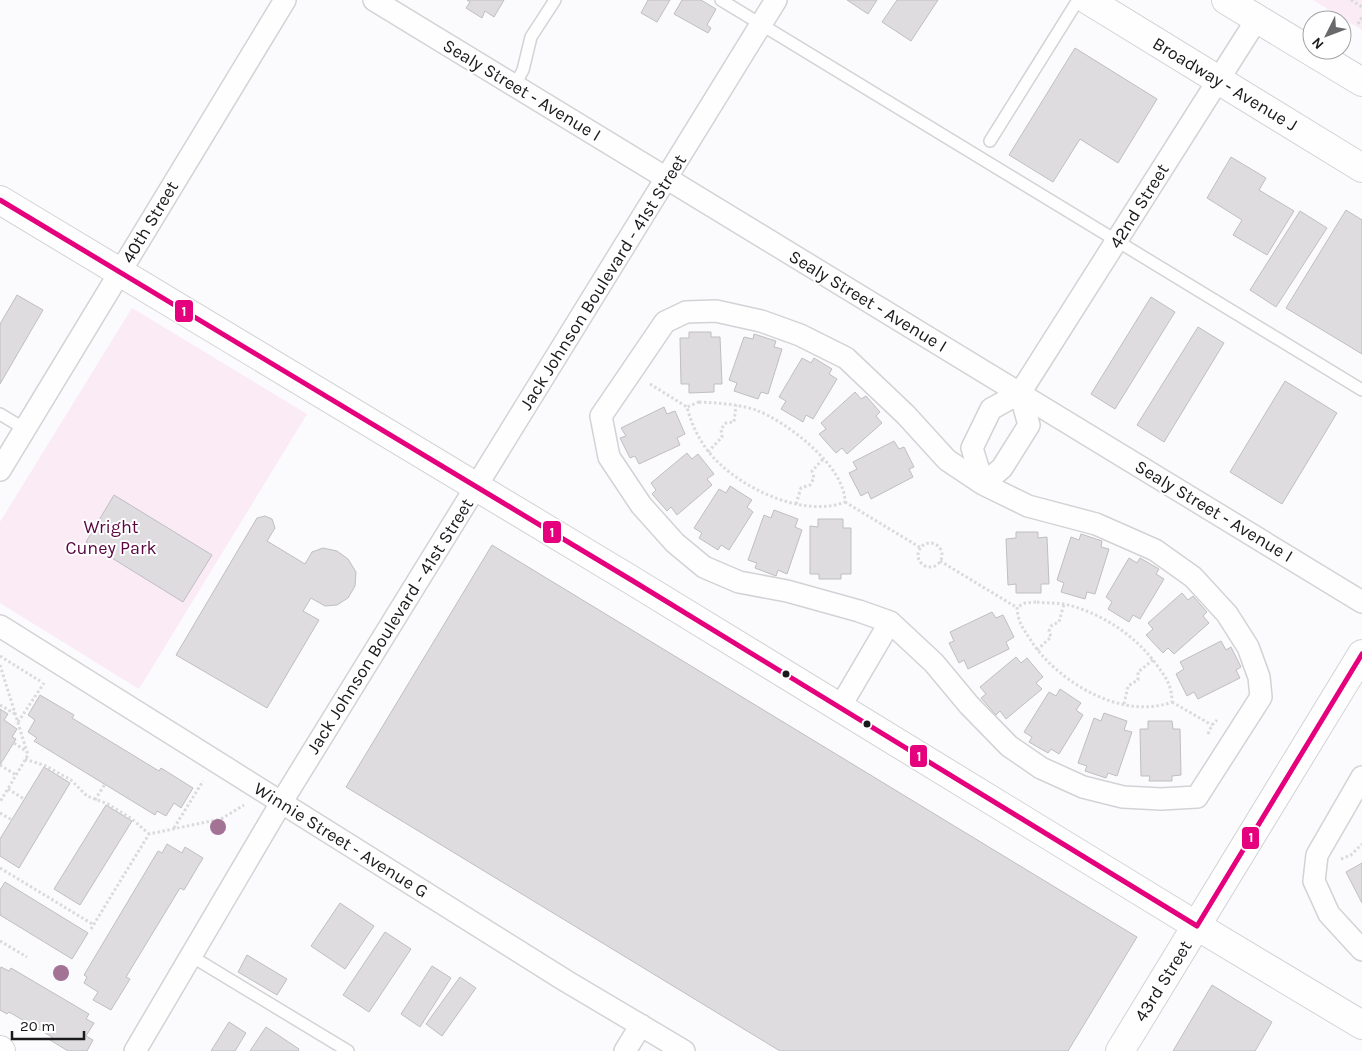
<svg xmlns="http://www.w3.org/2000/svg" width="1362" height="1051" viewBox="0 0 1362 1051" font-family="Karla,sans-serif">
<rect width="100%" height="100%" fill="#fbfafd"/>
<path fill="#faebf5" d="M1313 0H1362V30Z
M132 308 307 414 139 689 0 603V522Z"/>
<path fill="#dedcdf" stroke="#bfbec0" d="M467 0H504L494 17 485 11 482 18 466 8 470 2Z
M648 0H670L657 22 641 13Z
M682 0H701L716 9 707 25 711 28 708 33 674 14Z
M847 0H877L868 14Z
M897 0H938L911 41 882 22Z
M1075 48 1157 99 1118 163 1080 139 1053 182 1009 155Z
M1231 157 1266 178 1259 190 1294 211 1267 255 1233 235 1242 220 1207 198Z
M1346 210 1362 220V354L1286 308Z
M1300 211 1327 228 1276 307 1250 290Z
M17 295 43 310 0 384V324Z
M1151 297 1175 312 1115 409 1091 394Z
M1198 327 1224 343 1164 442 1137 425Z
M689 332H711V337H720L722 384H714V392L689 393V384H681L680 338H689Z
M754 334 776 341 774 347 782 349 768 394 761 392 758 399 734 391 737 383 729 380 744 337 753 339Z
M802 358 811 363 814 358 832 369 829 374 837 379 813 419 806 415 803 422 781 409 786 401 779 397Z
M1285 381 1337 413 1282 504 1230 472Z
M855 392 861 399 866 396 880 412 876 416 882 423 847 454 842 448 836 453 819 434 826 429 821 423Z
M664 407 667 414 675 411 685 434 677 438 680 445 639 464 635 456 630 458 620 438 626 436 621 428Z
M894 441 899 449 904 447 914 467 909 469 913 477 871 499 868 492 861 496 849 473 857 469 853 462Z
M687 453 692 459 698 454 714 474 707 479 712 485 677 515 671 507 667 511 652 494 656 490 651 483Z
M730 486 752 500 747 507 753 512 729 550 721 545 718 550 699 538 702 533 694 528 719 489 726 493Z
M114 495 212 555 183 602 86 542Z
M774 510 798 519 795 527 802 530 787 574 778 570 776 576 755 568 757 563 748 560 764 515 771 518Z
M265 516 272 519 275 528 267 541 305 564 312 552 323 548 337 551 348 559 356 572 355 586 348 598 337 605 325 606 311 598 303 611 319 620 267 708 176 655 257 518Z
M818 519H843V528H851V574H841V579H819V574H810V526L818 527Z
M1016 532H1038V538L1047 537 1049 584H1041V593H1016V584L1008 585 1006 539 1016 538Z
M1081 534 1102 541 1101 547 1109 549 1095 594 1087 592 1085 599 1061 592 1064 583 1057 580 1071 537 1079 540Z
M492 545 1137 937 1068 1051H780L346 787Z
M1129 558 1137 563 1140 558 1159 569 1156 574 1164 579 1140 619 1133 615 1129 622 1108 609 1112 602 1106 597Z
M1182 593 1188 600 1193 596 1207 612 1203 616 1209 623 1174 654 1168 648 1163 653 1146 635 1153 629 1148 623Z
M992 612 996 618 1003 615 1014 637 1006 642 1009 649 968 669 964 660 959 663 949 643 954 641 950 632Z
M1221 641 1226 650 1231 647 1241 667 1236 670 1240 678 1198 699 1194 692 1187 696 1176 674 1184 669 1180 662Z
M1016 657 1021 663 1027 658 1043 677 1036 683 1042 689 1006 719 1000 711 996 715 981 698 986 694 980 687Z
M1060 689 1081 703 1076 710 1083 715 1059 754 1051 749 1048 753 1029 742 1032 737 1024 732 1049 692 1056 696Z
M40 695 74 715 72 718 159 771 161 768 193 788 181 808 174 803 166 816 157 811 155 815 34 741 37 738 28 732 35 720 28 715Z
M0 709 8 714 4 720 17 729 12 737 16 739 0 765Z
M1104 713 1127 721 1124 730 1132 732 1117 776 1108 773 1106 778 1085 771 1087 766 1078 763 1094 718 1101 721Z
M1148 721H1172L1173 729H1180L1181 775 1172 776V781H1149L1150 776H1141L1140 729H1148Z
M44 767 70 783 19 868 0 856V839Z
M106 805 132 821 80 905 54 889Z
M167 844 182 853 185 847 203 858 184 890 180 888 126 977 130 979 111 1010 93 1000 98 992 84 983 87 977 84 975 158 851 162 853Z
M1362 863V903L1346 872Z
M5 882 88 933 72 959 0 915V890Z
M340 903 374 926 345 969 311 946Z
M385 932 411 949 369 1012 343 995Z
M247 955 287 979 277 995 238 972Z
M432 966 451 978 420 1027 401 1014Z
M1 967 9 971 11 968 89 1014 86 1019 94 1023 86 1036 93 1040 87 1051H68L50 1040 52 1037 9 1012 7 1014 0 1010V969Z
M460 977 476 988 442 1036 426 1024Z
M1212 985 1272 1022 1255 1051H1173Z
M229 1022 246 1033 235 1051H211Z
M266 1027 299 1049 298 1051H250Z"/>
<g fill="none" stroke-linecap="round" stroke-linejoin="round">
<defs>
<path id="service" d="M721 0 1362 390
M515 85 523 70 531 37 555 0
M990 141 1078 0
M0 414 25 429
M191 956 348 1051"/>
<path id="minor" d="M374 0 1362 602
M716 311 761 321 800 335 846 358 906 415 947 460 983 484 1028 506 1096 524 1155 550 1193 577 1227 614 1248 647 1259 677 1261 697 1197 797 1161 799 1123 797 1083 787 1041 768 1009 746 969 705 934 663 890 622 859 611 787 591 739 582 704 567 675 543 641 505 609 457 601 416 665 322 686 312Z
M0 470 285 0
M983 484 972 448 991 409 1020 393 1257 19
M983 484 1002 468 1029 425 1020 393
M0 626 566 981 684 1051
M840 707 890 622
M1362 777 1317 855 1314 881 1329 914 1362 950
M135 1051 281 803 776 0
M625 1051 641 1025"/>
<path id="tertiary" d="M0 200 633 581 1197 926 1362 1025
M0 1050 1 1051
M1120 1051 1362 654"/>
<path id="primary" d="M1088 0 1362 168
M1226 0 1362 82"/>
</defs>
<use href="#service" stroke="#d3d2d5" stroke-width="14"/>
<use href="#minor" stroke="#d3d2d5" stroke-width="24"/>
<use href="#tertiary" stroke="#d3d2d5" stroke-width="30"/>
<use href="#primary" stroke="#d3d2d5" stroke-width="30"/>
<path stroke="#dadadb" stroke-width="3" stroke-dasharray="2.5 2.5" stroke-linecap="butt" d="M1351 0 1362 7
M1358 24 1362 17
M650 384 687 407
M699 402C718 403 738 404 756 410 787 422 845 466 845 502 802 519 735 486 708 451 698 438 691 423 687 407Z
M708 452 722 437 721 429 726 423 734 422 736 405
M845 502 921 548
M796 504 801 488 810 485 814 478 812 471 823 459
M918 555a12 12 0 1 1 24 0a12 12 0 1 1-24 0Z
M940 561 1016 607
M1037 602C1046 603 1055 603 1064 604 1100 612 1135 635 1156 664 1166 678 1172 685 1172 702 1122 721 1056 681 1030 639 1022 627 1018 622 1017 607L1025 603Z
M1037 650 1051 637 1049 631 1052 625 1059 622 1064 604
M0 656 40 681
M0 665 28 755 0 802
M1172 702 1212 725
M1124 704 1128 686 1138 680V672L1153 660
M0 705 15 714
M18 722 44 683
M1208 734 1212 725 1217 720
M14 743 26 751
M25 759 46 766 71 780 87 796 108 804 132 819 149 834
M0 765 16 775
M8 789 24 799
M95 800 105 784
M0 813 12 820
M174 828 203 781
M1341 859 1351 855 1362 844
M0 868 94 925
M91 929 149 834 221 819 244 805
M0 941 27 957"/>
<use href="#service" stroke="#fefeff" stroke-width="11"/>
<use href="#minor" stroke="#fefeff" stroke-width="21"/>
<use href="#tertiary" stroke="#fefeff" stroke-width="28"/>
<use href="#primary" stroke="#fefeff" stroke-width="28"/>
<defs>
<path id="bus-1" d="M0 200 633 581 1197 926 1362 654"/>
</defs>
<use href="#bus-1" stroke="#fff" stroke-width="9"/>
<use href="#bus-1" stroke="#e5007d" stroke-width="5"/>
</g>
<g fill="#a27395">
<circle cx="218" cy="827" r="8"/>
<circle cx="61" cy="973" r="8"/>
</g>
<g fill="#1a191c" stroke="#fff" stroke-width="2">
<circle cx="786" cy="674" r="4.5"/>
<circle cx="867" cy="724" r="4.5"/>
</g>
<g text-anchor="middle" dominant-baseline="central" stroke-width="4" stroke-linejoin="round" paint-order="stroke">
<g font-size="18" fill="#1a191c" stroke="#fff">
<text transform="translate(1225 84) rotate(31)">Broadway - Avenue J</text>
<text transform="translate(522 90) rotate(31)">Sealy Street - Avenue I</text>
<text transform="translate(1139 206) rotate(-58)">42nd Street</text>
<text transform="translate(150 222) rotate(-59)">40th Street</text>
<text transform="translate(603 282) rotate(-58)">Jack Johnson Boulevard - 41st Street</text>
<text transform="translate(868 301) rotate(31)">Sealy Street - Avenue I</text>
<text transform="translate(1214 511) rotate(31)">Sealy Street - Avenue I</text>
<text transform="translate(390 626) rotate(-58)">Jack Johnson Boulevard - 41st Street</text>
<text transform="translate(341 840) rotate(32)">Winnie Street - Avenue G</text>
<text transform="translate(1163 981) rotate(-58)">43rd Street</text>
</g>
<g font-size="18" fill="#590540" stroke="#fff">
<text x="111" y="527">Wright<tspan x="111" dy="21">Cuney Park</tspan></text>
</g>
</g>
<g stroke="#fff" stroke-width="2">
<rect x="174" y="299" width="20" height="24" rx="5" fill="#e5007d"/>
<rect x="542" y="520" width="20" height="24" rx="5" fill="#e5007d"/>
<rect x="909" y="744" width="19" height="24" rx="5" fill="#e5007d"/>
<rect x="1241" y="826" width="19" height="24" rx="5" fill="#e5007d"/>
</g>
<g font-size="14" text-anchor="middle" font-weight="bold" fill="#fff">
<text x="184" y="316">1</text>
<text x="552" y="537">1</text>
<text x="919" y="761">1</text>
<text x="1251" y="842">1</text>
</g>
<g transform="translate(1327 35) rotate(228)"><circle r="24" fill="#ffffff" stroke="#a3a3a4"/>
<path d="M0-4L9 19L0 12L-9 19Z" fill="#69686b"/>
<text y="-8" font-size="14" font-weight="bold" text-anchor="middle" fill="#1a191c">N</text>
</g>
<path d="M12 1031v8h72v-8" fill="none" stroke="#1a191c" stroke-width="2.5"/>
<text x="20" y="1031" font-size="15" fill="#1a191c" stroke="#ffffff" stroke-width="4" paint-order="stroke">20 m</text>
</svg>
